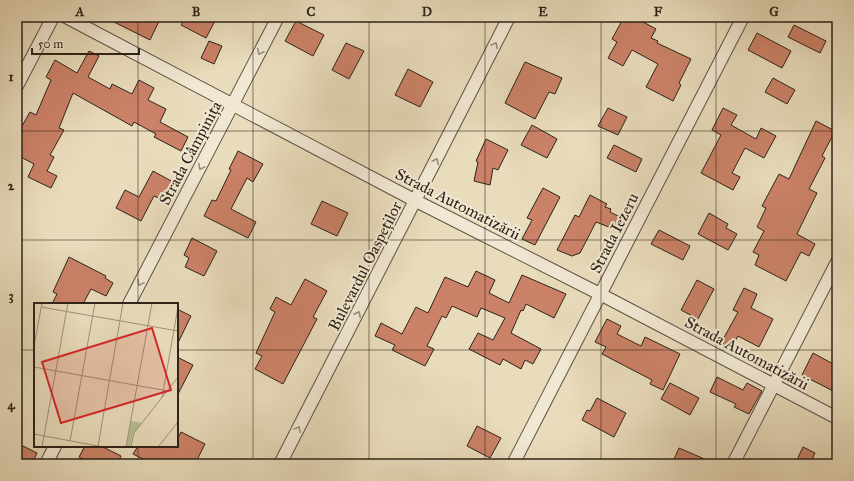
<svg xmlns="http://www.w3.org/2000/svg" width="854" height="481" viewBox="0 0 854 481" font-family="'IM FELL Great Primer',serif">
<rect width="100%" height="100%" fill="#e9dcbc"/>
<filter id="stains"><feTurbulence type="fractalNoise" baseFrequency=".005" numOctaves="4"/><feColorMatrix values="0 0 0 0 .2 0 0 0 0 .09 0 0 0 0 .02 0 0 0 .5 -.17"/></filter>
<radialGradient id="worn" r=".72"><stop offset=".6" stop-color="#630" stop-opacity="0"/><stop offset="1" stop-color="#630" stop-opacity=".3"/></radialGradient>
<path fill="#cb8268" stroke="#2d2318" d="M104 17H161L150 40Z
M186 17H217L206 38 181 25Z
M624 17H634L656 29 651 38 658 41 657 43 691 59 679 83 681 85 673 101 646 87 658 64 632 50 623 66 608 58 617 42 612 39Z
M296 21 324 35 313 56 285 41Z
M794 25 826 41 820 53 788 37Z
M757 33 791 51 782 68 748 50Z
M209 41 222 46 214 64 201 58Z
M346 43 364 51 349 79 332 70Z
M89 51 99 56 88 77 110 89 112 84 132 94 139 80 154 88 148 100 166 109 160 122 188 137 181 151 154 137 156 134 134 122 132 126 73 93 59 128 64 130 50 155 54 157 47 171 57 176 51 188 28 177 34 164 17 155V135L30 112 36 115 51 80 46 77 55 60 77 73Z
M525 62 562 78 555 94 549 92 535 119 505 103Z
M408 69 433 82 420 107 395 95Z
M773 78 795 90 787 104 765 92Z
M608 108 627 117 618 135 598 126Z
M723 108 737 115 731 125 756 139 761 128 776 136 764 158 745 148 732 173 740 177 733 190 701 173 721 135 712 130Z
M816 121 835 131 822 156 825 158 809 189 817 193 797 234 815 244 809 256 801 252 786 281 755 265 759 255 753 252 764 231 757 227 766 208 762 206 779 174 789 179Z
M532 125 557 139 547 158 521 145Z
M486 139 508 150 498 170 493 168 490 185 474 181 478 162 476 161Z
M614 145 642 159 636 172 607 158Z
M238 151 263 164 253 182 247 178 231 209 256 222 248 238 204 216 212 200 216 201 231 170 229 169Z
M153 171 173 182 163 200 154 196 141 221 116 208 125 190 139 197Z
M543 188 560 197 535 245 522 239 532 220 527 218Z
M590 195 607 204 605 207 611 209 610 212 620 217 614 229 596 222 580 253 572 256 557 250 575 215 579 217Z
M322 201 348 213 337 236 311 224Z
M709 213 728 224 726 228 737 234 728 250 698 234Z
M659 230 690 246 683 260 651 244Z
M192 238 217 251 204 276 185 267 189 258 184 255Z
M69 257 106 276 105 278 113 283 106 296 91 289 83 304H52L57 294 53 292Z
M476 271 495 280 489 293 509 303 522 275 566 294 554 318 526 304 523 311 521 310 511 333 541 349 533 364 525 360 521 369 503 359 500 365 469 349 478 333 493 340 505 318 481 308 477 317 452 306 446 318 442 316 427 346 434 349 425 366 392 350 395 345 375 336 381 323 402 334 416 307 428 313 445 277 468 287Z
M305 279 327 291 313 317 317 319 283 384 255 369 262 356 256 353 275 312 270 309 276 297 291 305Z
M697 280 714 289 698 319 681 310Z
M744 288 757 294 751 308 773 319 759 347 738 336 731 348 721 343 738 312 733 310Z
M177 309 191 316 177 345Z
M607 319 621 326 617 334 641 346 645 337 680 354 663 390 650 384 652 380 602 354 606 347 595 342Z
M813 353 837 366V393L802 375Z
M177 357 193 365 177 396Z
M717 377 743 390 747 383 762 391 749 414 734 407 736 404 710 392Z
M670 383 699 398 690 415 661 399Z
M597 398 626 413 614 437 582 420 587 410 590 411Z
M477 426 501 438 490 458 467 446Z
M181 432 205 444 195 464H153L133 454 138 446H177V440Z
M17 443 37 453 32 464H17Z
M85 446H101L121 456 117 464H92L79 457Z
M803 447 815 453 810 464H795Z
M679 448 716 464H672Z"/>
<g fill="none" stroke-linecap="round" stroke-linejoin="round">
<defs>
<path id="minor" d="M66 17 416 201 600 294 837 418
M17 86 53 17
M129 304 278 17
M46 464 55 446
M280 464 509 17
M513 464 743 17
M733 464 837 262"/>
</defs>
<use href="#minor" stroke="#5c5141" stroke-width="14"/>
<use href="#minor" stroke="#f1e8d3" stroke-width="12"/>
</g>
<defs><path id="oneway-chevron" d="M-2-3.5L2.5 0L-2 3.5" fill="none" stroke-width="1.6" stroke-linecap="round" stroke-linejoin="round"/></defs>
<g stroke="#998f7f">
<use href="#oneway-chevron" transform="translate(495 45) rotate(-63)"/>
<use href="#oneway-chevron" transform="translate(260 52) rotate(117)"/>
<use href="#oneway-chevron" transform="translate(436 161) rotate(-63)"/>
<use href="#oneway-chevron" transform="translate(201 167) rotate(118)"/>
<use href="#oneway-chevron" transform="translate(140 283) rotate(118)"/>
<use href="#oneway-chevron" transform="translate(358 314) rotate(-63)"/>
<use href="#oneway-chevron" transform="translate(298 429) rotate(-62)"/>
</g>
<path fill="none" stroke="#2d2318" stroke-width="1" stroke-opacity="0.55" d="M138 17V304M253 17V464M369 17V464M485 17V464M601 17V464M716 17V464M17 131H837M17 240H837M17 350H35M177 350H837M138 446V464"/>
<g text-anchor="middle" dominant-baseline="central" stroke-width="4" stroke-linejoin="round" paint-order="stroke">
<g font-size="16" fill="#2d2318" stroke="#f1e8d3">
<text transform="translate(190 153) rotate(-62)">Strada Câmpinița</text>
<text transform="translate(458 204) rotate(27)">Strada Automatizării</text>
<text transform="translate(614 233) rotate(-63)">Strada Iezeru</text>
<text transform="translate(365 266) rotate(-63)">Bulevardul Oaspeților</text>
<text transform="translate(747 353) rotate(28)">Strada Automatizării</text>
</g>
</g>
<g transform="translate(34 303)">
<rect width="144" height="144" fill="#e9dcbc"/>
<path d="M97 118 108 120 99 131 96 144H92Z" fill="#b4c193"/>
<path fill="none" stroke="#9e927a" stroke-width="1" d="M7 4 144 28M0 43 8 0M0 64 134 88M128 95 144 4M0 131 69 144M36 138 61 0M64 143 89 0M8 144 34 0M92 144 118 0M97 144 100 130 144 74M124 144 144 119"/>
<path fill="#d62828" fill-opacity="0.15" stroke="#d62828" stroke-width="2" d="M118 25 137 87 27 120 8 59Z"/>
<rect width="144" height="144" fill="none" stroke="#2d2318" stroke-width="2"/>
</g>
<rect width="854" height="481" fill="none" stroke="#e9dcbc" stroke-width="44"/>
<path d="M32 48v6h107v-6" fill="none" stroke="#2d2318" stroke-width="2"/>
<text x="38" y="48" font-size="12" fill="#2d2318" stroke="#f1e8d3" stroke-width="3" paint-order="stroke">50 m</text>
<rect x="22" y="22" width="810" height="437" fill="none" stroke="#2d2318" stroke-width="1.5"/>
<g font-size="13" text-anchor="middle" font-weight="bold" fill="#2d2318">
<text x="80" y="16">A</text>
<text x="196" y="16">B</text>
<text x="311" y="16">C</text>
<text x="427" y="16">D</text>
<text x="543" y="16">E</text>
<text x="658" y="16">F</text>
<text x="774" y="16">G</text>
<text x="11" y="81">1</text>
<text x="11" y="190">2</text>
<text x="11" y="300">3</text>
<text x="11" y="409">4</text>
</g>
<rect width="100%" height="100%" filter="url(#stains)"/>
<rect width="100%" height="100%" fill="url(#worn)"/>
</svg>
